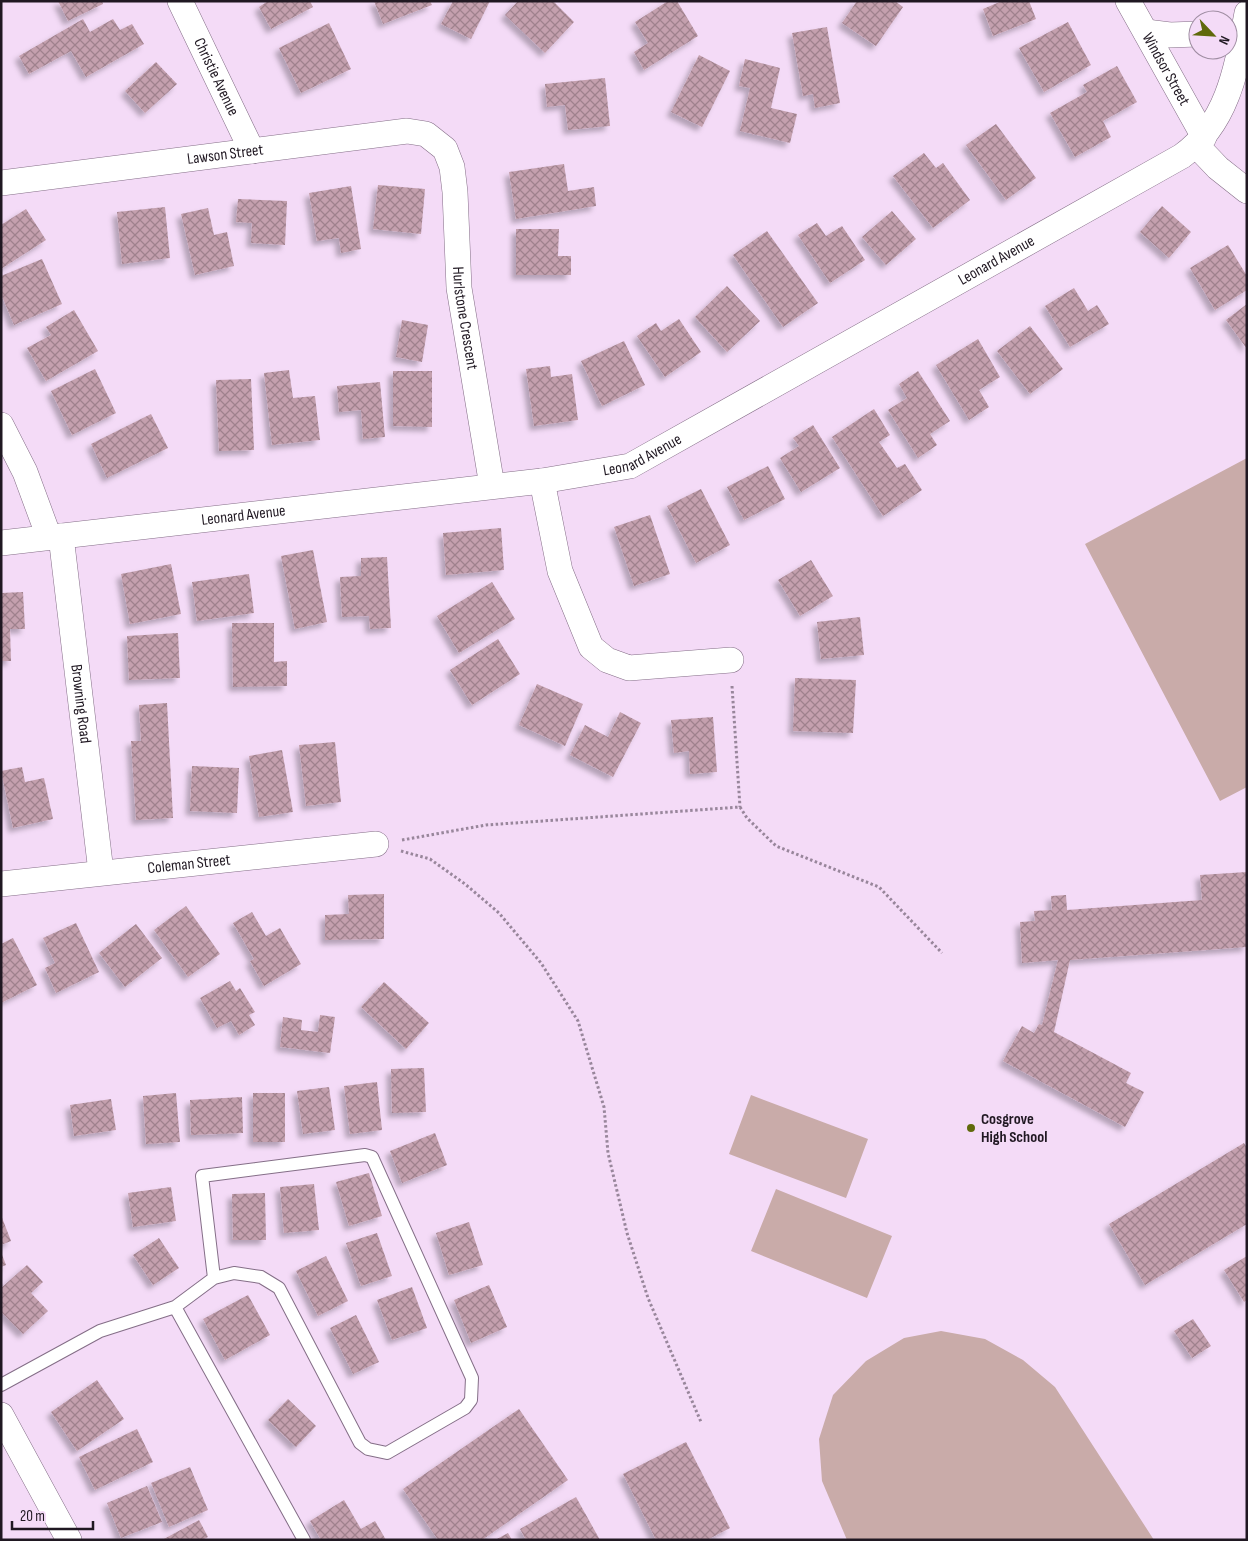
<svg xmlns="http://www.w3.org/2000/svg" width="1248" height="1541" viewBox="0 0 1248 1541" font-family="'Sofia Sans Condensed',sans-serif">
<defs>
<pattern id="building-cross-hatch" width="8" height="8" patternUnits="userSpaceOnUse" patternTransform="scale(1.25)"><rect width="8" height="8" fill="#c4a0ae"/><path d="M0 0l8 8M0 8l8-8" fill="none" stroke="#9f818d"/></pattern>
<filter id="shadow"><feDropShadow dx="-4.5" dy="4.5" stdDeviation="2.5" flood-color="#0004"/></filter>
</defs>
<rect width="100%" height="100%" fill="#f4dbf7"/>
<path fill="#c9aba9" d="M1247 458V787L1220 801 1085 544Z
M751 1095 868 1139 846 1198 729 1154Z
M776 1189 892 1236 867 1298 751 1251Z
M941 1331 985 1339 1023 1360 1055 1387 1154 1540H847L822 1481 819 1439 833 1395 866 1361 904 1338Z"/>
<path fill="url(#building-cross-hatch)" filter="url(#shadow)" d="M58 1H102L103 4 68 21Z
M268 1H310L313 7 271 29 259 7Z
M374 1H430L432 5 383 24Z
M453 1H490L471 39 441 24Z
M518 1H553L574 22 545 53 505 15Z
M668 1H677L698 36 644 70 634 52 648 43 635 22Z
M857 1H895L903 7 876 46 842 23Z
M1002 1H1029L1036 19 993 36 983 9Z
M83 19 90 32 113 19 120 30 132 24 144 44 86 77 71 51 29 74 19 56Z
M1068 22 1091 65 1044 92 1019 48Z
M329 23 351 69 301 93 279 48Z
M827 27 840 103 815 108 813 94 803 96 792 33Z
M699 55 730 71 702 127 671 112Z
M745 59 780 68 771 108 797 114 790 143 740 131 750 88 739 86Z
M156 62 177 84 145 113 125 91Z
M1117 66 1137 102 1103 121 1111 137 1075 157 1050 113 1087 92 1083 85Z
M605 78 610 126 568 130 565 105 547 107 545 84Z
M996 124 1036 178 1006 200 966 145Z
M924 153 936 168 943 163 970 200 933 228 893 176Z
M564 164 568 191 594 187 596 206 516 219 509 172Z
M378 185 425 189 421 234 373 229Z
M351 186 361 249 341 253 339 238 317 241 309 193Z
M238 199 287 201 285 245 251 243 252 223 236 222Z
M1162 206 1191 232 1169 258 1140 232Z
M165 207 170 258 122 264 117 212Z
M208 208 214 235 227 232 234 266 195 275 181 214Z
M26 209 46 240 1 269V225Z
M892 211 916 239 886 265 862 237Z
M817 223 826 236 842 226 865 260 830 283 798 235Z
M516 229H559L558 256H571V275H516Z
M767 231 818 303 783 327 733 255Z
M1228 245 1247 276V290L1215 310 1190 268Z
M42 259 62 304 14 325 1 294V276Z
M727 286 760 321 727 352 695 317Z
M1074 288 1088 311 1097 305 1109 324 1070 347 1045 306Z
M1247 304V349L1226 320Z
M74 310 98 351 46 381 27 348 51 335 46 327Z
M679 319 701 352 665 377 637 336 656 323 661 331Z
M402 320 428 325 422 362 396 357Z
M1030 326 1063 369 1030 394 997 351Z
M978 339 1000 377 979 390 989 407 969 420 936 365Z
M624 341 645 385 602 406 581 361Z
M550 366 551 377 572 374 578 420 534 426 526 369Z
M95 369 116 413 72 435 51 391Z
M289 370 293 398 315 396 320 440 272 445 264 373Z
M393 371H432V427L393 426Z
M918 371 950 421 930 434 937 445 918 458 888 410 907 398 899 384Z
M251 379 254 450 219 451 216 380Z
M380 382 385 437 363 439 361 410 339 412 337 386Z
M874 409 890 435 879 442 897 468 905 464 922 490 883 516 832 437Z
M151 414 168 448 107 478 91 444Z
M813 425 840 468 801 492 780 458 799 446 793 438Z
M768 466 785 499 744 520 727 487Z
M701 489 730 545 696 563 667 506Z
M650 515 670 574 634 586 614 527Z
M501 528 504 570 446 575 443 533Z
M313 550 327 622 295 629 281 556Z
M387 557 391 628 370 629 369 616 342 617 340 577 361 576V558Z
M811 560 833 596 800 616 778 580Z
M171 564 181 614 130 624 121 574Z
M249 574 254 613 197 621 192 582Z
M492 582 515 619 459 653 437 616Z
M23 592 25 629H10L11 661H1V593Z
M860 617 864 655 821 659 817 622Z
M232 623H274V662L287 661V686L233 687Z
M178 633 180 678 129 680 127 636Z
M498 639 520 674 472 705 450 670Z
M795 678 856 680 853 733 793 731Z
M537 684 583 704 565 746 519 725Z
M167 703 173 818 136 820 131 741H141L139 705Z
M620 712 641 723 613 777 570 755 585 725 608 737Z
M713 717 717 772 690 774 689 751 674 753 671 720Z
M335 742 341 802 306 806 299 745Z
M282 750 293 812 259 817 249 756Z
M192 766 239 768 237 813 190 811Z
M22 767 25 782 44 778 53 819 13 828 1 771Z
M1247 872V947L1070 960 1054 1032 1131 1073 1126 1083 1144 1092 1125 1127 1003 1061 1022 1026 1034 1033 1039 1024 1042 1025 1058 960 1022 963 1020 922 1035 921 1034 911 1052 910 1051 896 1066 895 1067 910 1202 900 1200 875Z
M384 894V939L325 940V915L349 914 348 895Z
M186 906 220 954 188 977 154 930Z
M252 912 266 936 280 928 301 964 264 986 250 961 254 959 233 923Z
M76 923 99 972 56 993 45 968 55 963 43 938Z
M136 924 162 958 125 987 99 953Z
M13 938 37 985 1 1003V944Z
M230 981 236 991 240 988 255 1012 249 1015 255 1025 239 1035 231 1021 217 1028 200 998Z
M384 982 429 1023 406 1049 361 1007Z
M320 1015 335 1017 330 1053 280 1047 283 1017 302 1020 301 1030 318 1032Z
M424 1068 426 1112 392 1113 391 1069Z
M377 1082 382 1130 350 1134 344 1086Z
M329 1087 335 1130 303 1134 297 1091Z
M176 1093 180 1142 146 1144 143 1096Z
M253 1093H285V1142H253Z
M242 1097 243 1133 191 1135 190 1100Z
M111 1099 116 1130 74 1136 70 1105Z
M435 1133 447 1165 402 1183 390 1151Z
M1244 1143 1247 1148V1224L1145 1285 1109 1224Z
M369 1173 382 1216 349 1226 336 1182Z
M314 1184 319 1230 284 1233 280 1187Z
M171 1187 176 1221 133 1227 128 1193Z
M265 1193 266 1240H233L232 1194Z
M1 1215 11 1241 1 1245Z
M469 1222 483 1265 449 1275 436 1233Z
M377 1233 392 1276 361 1286 346 1243Z
M159 1238 179 1268 153 1285 133 1255Z
M1 1252 6 1265 1 1267Z
M326 1256 348 1301 318 1316 296 1271Z
M1247 1256V1300L1244 1302 1224 1270Z
M27 1265 43 1282 31 1293 48 1311 23 1334 1 1312V1288Z
M489 1285 507 1327 471 1343 454 1300Z
M412 1287 427 1328 392 1340 377 1300Z
M248 1295 270 1335 225 1360 203 1319Z
M356 1315 379 1362 353 1374 330 1328Z
M1193 1319 1211 1346 1192 1358 1174 1331Z
M97 1380 124 1419 77 1451 51 1412Z
M288 1399 316 1426 296 1447 268 1420Z
M519 1409 568 1480 482 1540H438L403 1489Z
M137 1429 153 1462 95 1490 79 1457Z
M686 1442 730 1528 707 1540H656L623 1474Z
M190 1467 208 1510 169 1527 151 1483Z
M147 1486 162 1522 121 1538 107 1503Z
M576 1497 600 1540H526L520 1529Z
M344 1500 361 1529 375 1521 386 1540H321L310 1521Z
M199 1520 208 1537 202 1540H162Z
M508 1533 512 1540H495Z"/>
<g fill="none" stroke-linecap="round" stroke-linejoin="round">
<defs>
<path id="lane" d="M175 1307 304 1540
M1 1385 100 1331 175 1307 214 1278 234 1273 261 1277 279 1288 360 1443 368 1449 387 1453 465 1408 471 1400 472 1378 372 1157 365 1155 202 1176 214 1278"/>
<g id="street">
<path id="s1" d="M180 1 252 151"/>
<path id="s2" d="M1128 1 1204 137"/>
<path d="M1146 32 1170 35 1198 34"/>
<path d="M1197 146 1218 168 1247 191"/>
<path id="s3" d="M1 183 407 131 426 134 445 149 452 167 455 192 459 288 492 486"/>
<path d="M1 425 25 472 49 537"/>
<path d="M542 481 560 571 591 647 607 660 629 668 731 660"/>
<path id="s4" d="M61 536 101 872"/>
<path id="s5" d="M1 543 542 481 630 466 1182 156C1229 122 1237 66 1247 13"/>
<path id="s6" d="M1 884 376 844"/>
<path d="M1 1415 69 1540"/>
</g>
</defs>
<use href="#lane" stroke="#846e87" stroke-width="14"/>
<use href="#street" stroke="#846e87" stroke-width="26"/>
<path stroke="#98869b" stroke-width="3" stroke-dasharray="2.5 2.5" stroke-linecap="butt" d="M732 686 740 807
M402 840 486 825 740 807 747 818 776 846 879 887 942 953
M401 851 430 859 465 884 499 913 541 963 578 1021 604 1107 608 1153 627 1233 648 1298 701 1422"/>
<use href="#lane" stroke="#fff" stroke-width="12"/>
<use href="#street" stroke="#fff" stroke-width="25"/>
</g>
<circle fill="#60690b" stroke="#f4dbf7" stroke-width="2" cx="971" cy="1128" r="5"/>
<g text-anchor="middle" dominant-baseline="central" stroke-width="4" stroke-linejoin="round" paint-order="stroke">
<g font-size="16" fill="#201822" stroke="#f4dbf7">
<text stroke="none"><textPath href="#s2" startOffset="78">Windsor Street</textPath></text>
<text stroke="none"><textPath href="#s1" startOffset="84">Christie Avenue</textPath></text>
<text stroke="none"><textPath href="#s3" startOffset="226">Lawson Street</textPath></text>
<text stroke="none"><textPath href="#s5" startOffset="1054">Leonard Avenue</textPath></text>
<text stroke="none"><textPath href="#s3" startOffset="624">Hurlstone Crescent</textPath></text>
<text stroke="none"><textPath href="#s5" startOffset="649">Leonard Avenue</textPath></text>
<text stroke="none"><textPath href="#s5" startOffset="244">Leonard Avenue</textPath></text>
<text stroke="none"><textPath href="#s4" startOffset="169">Browning Road</textPath></text>
<text stroke="none"><textPath href="#s6" startOffset="189">Coleman Street</textPath></text>
</g>
<g font-size="16" font-weight="bold" fill="#201822" stroke="#f4dbf7" text-anchor="start">
<text x="981" y="1119">Cosgrove<tspan x="981" dy="18">High School</tspan></text>
</g>
</g>
<rect width="1248" height="1541" fill="none" stroke="#201822" stroke-width="5"/>
<g transform="translate(1213 35) rotate(115)"><circle r="24" fill="#f4dbf7" stroke="#9f8da2"/>
<path d="M0-4L9 19L0 12L-9 19Z" fill="#60690b"/>
<text y="-8" font-size="14" font-weight="bold" text-anchor="middle" fill="#201822">N</text>
</g>
<path d="M12 1521v8h81v-8" fill="none" stroke="#201822" stroke-width="2.5"/>
<text x="20" y="1521" font-size="15" fill="#201822" stroke="#f4dbf7" stroke-width="4" paint-order="stroke">20 m</text>
</svg>
